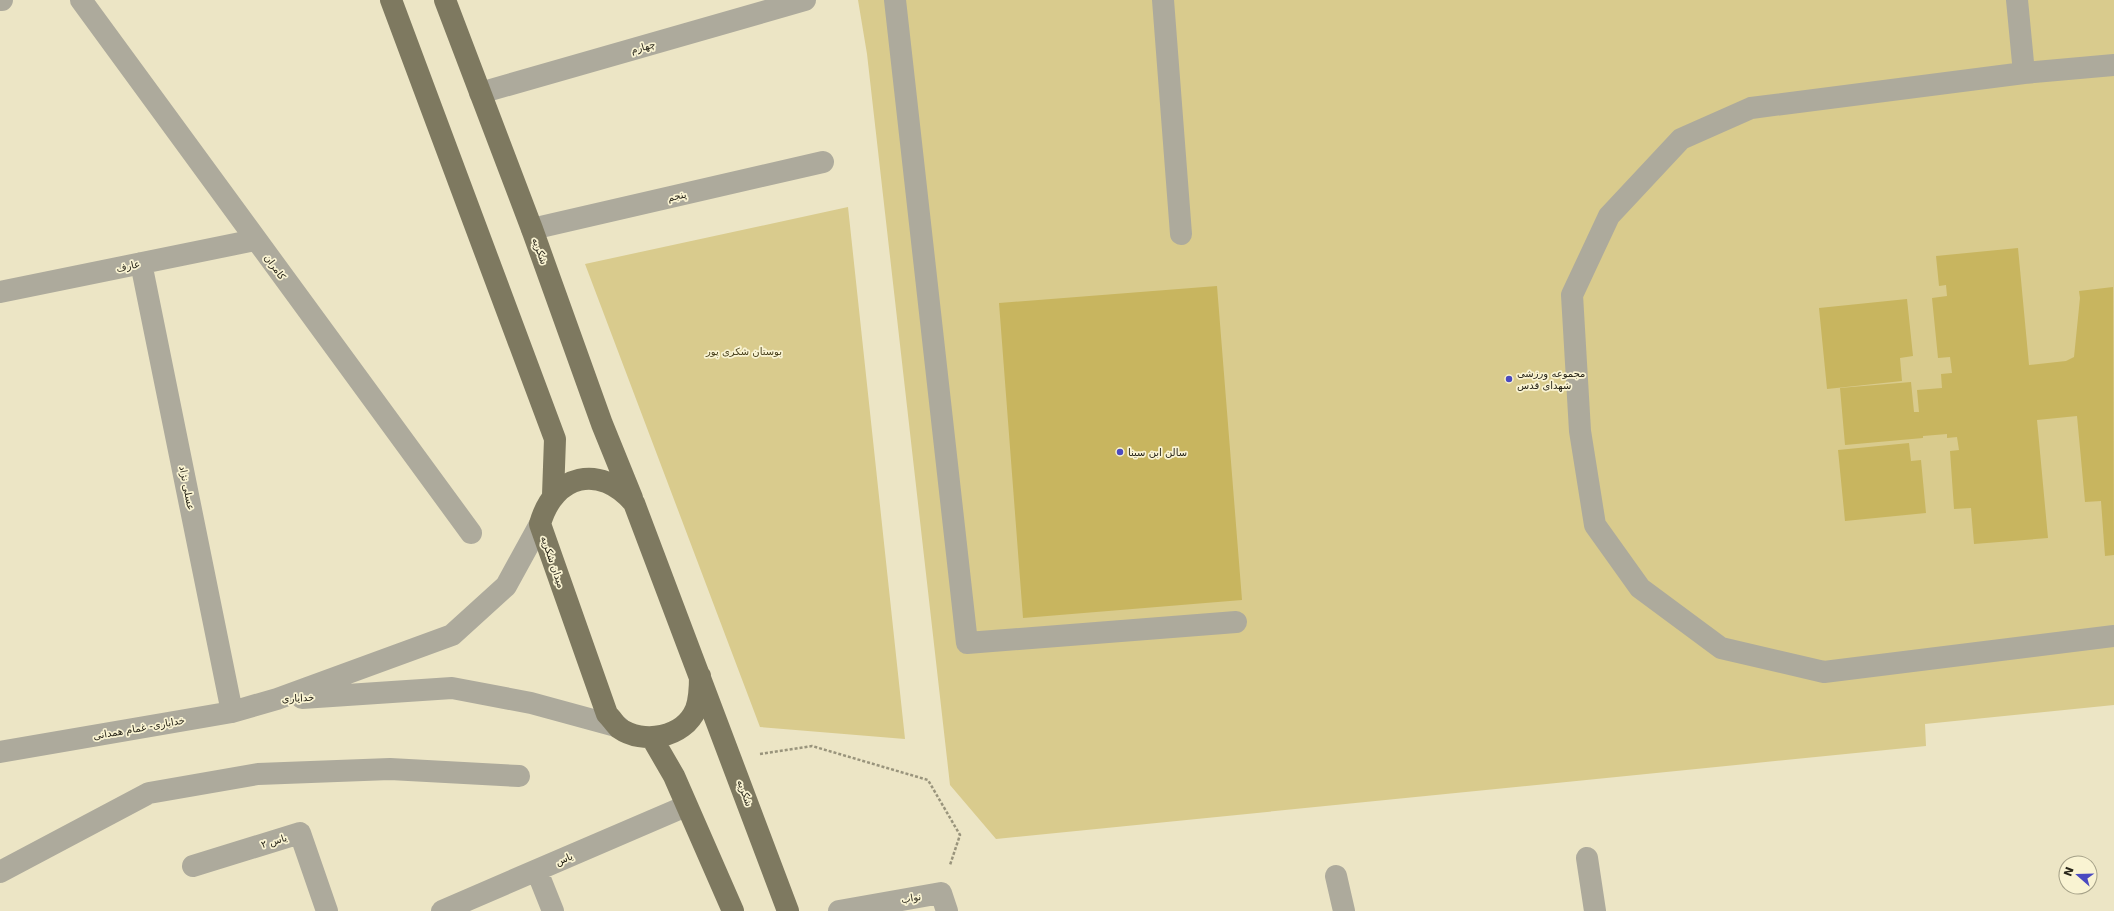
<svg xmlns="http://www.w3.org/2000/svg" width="2114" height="911" viewBox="0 0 2114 911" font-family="'DejaVu Sans','Noto Naskh Arabic',sans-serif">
<rect width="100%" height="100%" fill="#ece5c5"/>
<path fill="#d9cb8d" d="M858 0H2114V705L1925 724 1926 746 996 839 950 785 867 54Z
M848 207 905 739 760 727 585 264Z"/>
<path fill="#c8b55f" d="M2018 248 2029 365 2066 361 2074 357 2080 298 2079 291 2113 287 2114 555 2105 556 2101 501 2085 502 2077 416 2037 420 2048 538 1974 544 1971 508 1954 509 1950 451 1959 450 1957 437 1947 438V434L1923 436V438L1845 445 1840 388 1911 382 1914 412H1919L1917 390 1942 388 1941 374 1952 373 1950 357 1938 358 1932 298 1947 296 1946 285 1939 286 1936 256Z
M1217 286 1242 600 1023 618 999 303Z
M1907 299 1913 356 1900 358 1902 381 1827 389 1819 308Z
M1909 443 1911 461 1921 460 1926 513 1845 521 1838 450Z"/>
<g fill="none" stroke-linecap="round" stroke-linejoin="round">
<path stroke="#99947c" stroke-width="2.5" stroke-dasharray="3 2" stroke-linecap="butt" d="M760 754 812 746 928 780 960 835 950 865"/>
<path stroke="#adaa9c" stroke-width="22" d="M0 0H2
M81 0 471 533
M895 0 967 643 1236 622
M1163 0 1181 234
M2017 0 2024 73
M2114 65 2024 73 1751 108 1681 139 1609 216 1572 295 1580 431 1595 525 1640 588 1721 648 1824 672 2114 636
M480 93 805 0
M532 229 823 162
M141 263 232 712
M0 292 255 240
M302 698 452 688 531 703 619 727
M0 752 232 712 277 699 452 635 506 586 540 524
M1587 858 1595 911
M193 866 300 833 327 911
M537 871 553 911
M0 872 149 793 258 774 390 769 519 776
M1336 876 1344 911
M442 911 686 806
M839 911 941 893 947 911"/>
<path stroke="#7e7960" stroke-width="22" d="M391 0 555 439 553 495
M445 0 532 229 602 424 632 498
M700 676C700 687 700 698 696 709 684 738 643 745 619 728 615 724 611 718 607 714L540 524C554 474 600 463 634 503L788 911
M652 738 674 776 733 911"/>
</g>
<g fill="#4b4ac0" stroke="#f9f3d2" stroke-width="1.5">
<circle cx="1509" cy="379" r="4"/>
<circle cx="1120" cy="452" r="4"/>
</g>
<g text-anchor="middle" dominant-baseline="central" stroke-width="3.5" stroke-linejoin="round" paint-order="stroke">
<g font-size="10" fill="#282519" stroke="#f9f3d2">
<text transform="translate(643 47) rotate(-16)">چهارم</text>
<text transform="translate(677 196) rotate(-13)">پنجم</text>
<text transform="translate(540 251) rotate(70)">شکریه</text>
<text transform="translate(128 266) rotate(-12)">عارف</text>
<text transform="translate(275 267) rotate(54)">کامران</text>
<text transform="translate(187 488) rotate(79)">عسلی نژاد</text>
<text transform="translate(553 562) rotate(71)">میدان شکریه</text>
<text transform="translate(298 698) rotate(-3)">خدایاری</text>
<text transform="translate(139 728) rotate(-10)">خدایاری- غمام همدانی</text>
<text transform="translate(745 793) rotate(70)">شکریه</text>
<text transform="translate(274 841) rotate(-17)">یاس ۲</text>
<text transform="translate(564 859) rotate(-24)">یاس</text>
<text transform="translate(911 898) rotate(-10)">نواب</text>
</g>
<g font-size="10" fill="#49411c" stroke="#f9f3d2">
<text x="744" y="351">بوستان شکری پور</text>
</g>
<g font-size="10" fill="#282519" stroke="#f9f3d2" text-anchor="start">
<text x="1517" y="373">مجموعه ورزشی<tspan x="1517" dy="12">شهدای قدس</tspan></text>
<text x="1128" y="452">سالن ابن سینا</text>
</g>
</g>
<g transform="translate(2078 875) rotate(290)"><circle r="19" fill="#f9f3d2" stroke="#a5a188"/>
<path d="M0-3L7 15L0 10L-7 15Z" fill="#4b4ac0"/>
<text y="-6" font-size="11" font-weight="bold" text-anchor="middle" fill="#282519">N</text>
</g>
</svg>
